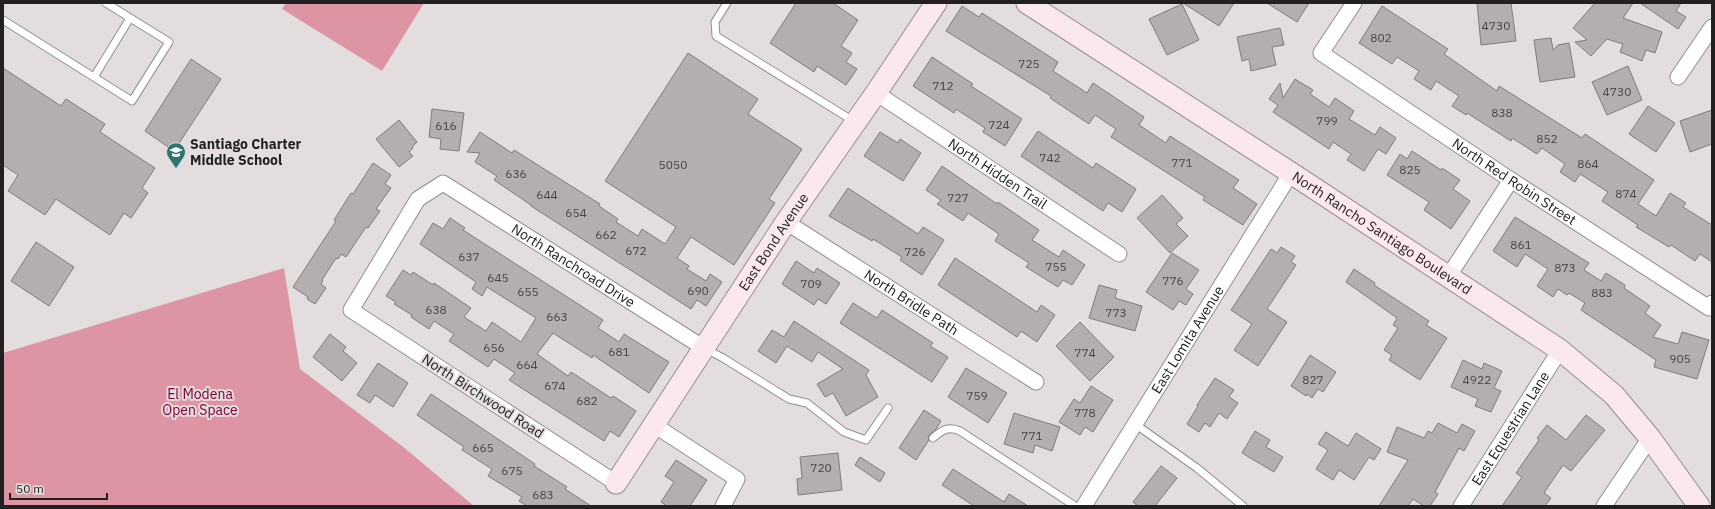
<svg xmlns="http://www.w3.org/2000/svg" width="1715" height="509" viewBox="0 0 1715 509" font-family="'IBM Plex Sans',sans-serif">
<rect width="100%" height="100%" fill="#e4ddde"/>
<path fill="#dd95a3" d="M286 3H424L382 71 282 9Z
M284 268 300 369 402 446 474 506H3V353Z"/>
<path fill="#b4aeaf" stroke="#817b7c" d="M796 3H833L858 20 841 46 852 53 846 62 857 69 846 85 817 66 814 72 770 43Z
M1183 3H1234L1219 26Z
M1267 3H1309L1297 22Z
M1477 3H1511L1516 41 1481 45Z
M1595 3H1633L1623 18 1662 32 1655 53 1646 50 1642 61 1620 52 1623 44 1607 39 1591 56 1575 42 1587 40 1573 28Z
M1640 3H1681L1676 11 1686 17 1678 29Z
M1182 4 1199 40 1167 55 1149 19Z
M962 6 979 17 982 13 1058 62 1053 71 1087 93 1093 83 1144 117 1139 125 1166 143 1170 136 1239 180 1233 188 1257 204 1243 225 1203 200 1205 197 1111 137 1116 129 1095 115 1089 124 1050 98 1051 96 946 31Z
M1382 6 1448 49 1444 54 1497 91 1499 86 1582 138 1585 134 1654 180 1638 204 1656 216 1670 193 1686 203 1683 207 1712 225V262L1700 254 1695 261 1671 245 1669 247 1636 227 1638 225 1602 201 1608 192 1580 174 1575 182 1560 172 1565 164 1542 148 1537 154 1512 138 1511 141 1467 113 1466 115 1452 106 1459 96 1436 81 1431 90 1414 79 1419 71 1397 57 1392 64 1359 43Z
M1280 28 1284 45 1272 47 1276 65 1251 71 1249 59 1242 61 1237 37Z
M1551 38 1553 50 1558 45 1569 43 1575 77 1540 82 1534 40Z
M688 53 758 99 748 114 802 149 769 199 775 203 734 265 691 237 677 258 689 266 687 269 706 281 710 274 722 282 706 306 697 300 691 309 531 206V205L494 180 497 176 475 162 480 153 467 152 480 132 512 153 514 150 600 204 599 206 618 219 616 222 638 236 642 229 665 244 676 227 605 181Z
M932 57 973 84 971 86 1022 119 1005 146 983 132 985 128 956 109 954 113 913 86Z
M191 59 221 79 174 151 145 131Z
M1628 66 1642 100 1607 115 1592 82Z
M3 68 61 106 66 99 105 124 100 132 155 168 142 188 148 193 131 218 124 213 110 235 56 199 45 215 8 191 18 175 3 165Z
M1295 79 1313 90 1310 94 1329 107 1335 98 1354 111 1349 119 1375 135 1380 127 1396 138 1386 154 1378 149 1364 171 1347 160 1351 154 1333 142 1329 149 1273 112 1278 105 1269 99 1280 83 1283 98Z
M1648 106 1675 123 1656 152 1629 134Z
M432 109 464 113 459 151 440 149 441 139 429 137Z
M1712 110V144L1690 152 1680 121Z
M399 120 417 142 412 147 413 148 409 152 413 156 399 167 376 139Z
M1038 131 1093 168 1096 163 1136 189 1122 212 1108 203 1103 211 1021 156Z
M880 132 898 143 900 139 921 153 903 181 864 156Z
M1412 151 1441 170 1442 168 1460 180 1453 189 1470 201 1451 229 1424 210 1429 202 1387 175 1400 154 1407 159Z
M373 163 391 175 385 184 391 188 376 209 380 211 368 228 366 227 346 257 341 254 338 259 336 258 322 280 323 281 321 284 326 288 315 304 307 299 308 297 293 287 336 221 334 220 351 193 353 194Z
M942 166 997 204 998 202 1039 230 1032 240 1059 257 1063 250 1085 265 1072 285 1063 280 1058 287 1026 267 1029 263 995 241 999 234 968 213 963 221 937 204 941 200 926 190Z
M848 188 918 234 923 227 944 240 922 275 900 260 902 257 873 239 872 241 829 216Z
M1162 195 1183 218 1176 224 1188 236 1170 253 1137 218Z
M1515 217 1589 263 1584 270 1601 281 1606 273 1625 285 1624 288 1650 306 1645 313 1661 325 1653 337 1678 344 1682 332 1709 340 1697 379 1654 367 1656 360 1581 310 1585 303 1569 293 1567 295 1558 289 1553 297 1537 286 1548 269 1525 254 1517 267 1493 251Z
M450 218 465 228 463 230 603 320 598 328 619 342 624 334 669 362 649 393 593 355 592 358 553 333 537 354 568 376 571 372 611 398 613 396 636 411 619 437 610 431 604 441 509 380 515 373 494 359 488 367 449 341 454 334 434 321 429 329 411 317 412 315 394 304 396 302 386 296 403 270 411 275 413 272 433 285 434 283 471 308 464 317 486 331 492 322 521 342 536 318 487 287 482 296 472 289 476 282 420 244 433 223 443 229Z
M36 242 74 267 49 306 11 281Z
M1281 247 1295 256 1291 262 1296 265 1267 309 1287 322 1258 366 1234 350 1252 324 1231 310 1271 249 1277 253Z
M1172 253 1199 270 1186 289 1193 294 1186 305 1179 301 1173 310 1146 292Z
M955 258 1037 312 1041 305 1055 315 1037 342 1021 331 1017 337 938 285Z
M796 261 814 273 817 268 840 283 826 304 818 299 814 305 782 284Z
M1354 269 1375 283 1374 285 1429 321 1426 325 1447 338 1420 380 1389 360 1392 355 1384 350 1398 328 1393 325 1397 318 1346 282Z
M1099 285 1117 290 1115 298 1142 306 1135 331 1089 318Z
M853 303 877 318 882 310 933 343 930 346 948 357 932 382 840 323Z
M794 321 869 370 866 375 878 397 846 416 833 393 825 397 817 384 843 369 818 352 812 362 787 346 776 363 758 351 772 330 784 337Z
M1080 322 1114 357 1090 381 1056 346Z
M330 334 346 347 343 351 357 363 342 381 313 357Z
M1310 355 1336 372 1323 392 1318 389 1312 398 1307 394 1306 396 1291 386Z
M1463 360 1482 369 1484 363 1502 371 1494 388 1501 391 1491 412 1475 406 1478 399 1451 387Z
M378 363 408 383 393 407 375 395 370 403 357 395Z
M966 368 1007 393 988 423 948 397Z
M1215 378 1234 390 1229 397 1238 403 1227 419 1219 413 1210 427 1205 423 1199 432 1187 424 1198 406 1197 405Z
M1091 386 1113 400 1093 432 1085 427 1080 435 1059 422 1074 399 1080 403Z
M431 394 535 464 534 466 567 487 565 489 591 506H527L519 501 522 497 488 476 492 469 462 450 464 447 417 415Z
M924 410 941 421 936 429 928 436 929 440 916 460 899 448Z
M1014 413 1060 427 1052 451 1035 445 1033 453 1004 444Z
M1586 415 1605 430 1571 471 1563 465 1544 493 1551 498 1545 506H1502L1522 477 1516 473 1539 440 1537 438 1547 425 1566 440Z
M1438 423 1457 433 1462 424 1475 431 1464 451 1459 448 1435 492 1438 494 1430 506H1424L1413 499 1408 506H1379L1408 460 1387 452 1397 427 1424 438 1428 431 1432 433Z
M1255 431 1270 440 1266 447 1283 457 1274 472 1242 453Z
M1326 432 1348 446 1356 433 1381 449 1374 460 1369 457 1354 480 1339 470 1333 480 1316 469 1328 450 1318 444Z
M838 453 842 490 798 495 797 479 802 478 800 457Z
M860 457 885 473 880 482 855 465Z
M676 460 707 480 690 506H667L661 502 674 482 665 476Z
M1161 466 1177 478 1155 506H1138L1133 502Z
M953 469 1004 502 1009 494 1028 506H974L942 485Z"/>
<g fill="none" stroke-linecap="round" stroke-linejoin="round">
<defs>
<path id="lane" d="M727 3 715 22 716 36 855 122
M3 20 132 101 169 42 106 3
M94 77 130 18
M706 349 723 358 789 399 807 403 844 432 866 440 888 408
M1135 424 1197 468 1243 506
M933 438C942 430 948 426 960 431L1075 506"/>
<g id="street">
<path id="s1" d="M1354 3 1321 53 1511 180 1709 308 1712 303"/>
<path d="M1678 77 1712 27"/>
<path id="s2" d="M876 93 1119 254"/>
<path id="s3" d="M786 222 1036 382"/>
<path d="M1448 277 1511 180"/>
<path d="M654 425 737 479 723 506"/>
<path id="s4" d="M616 483 351 310 418 199 443 183 704 348"/>
<path id="s5" d="M1084 506 1291 173"/>
<path id="s6" d="M1461 506 1560 350"/>
<path d="M1604 506 1650 438"/>
</g>
<g id="secondary">
<path id="s7" d="M1027 3 1291 173 1560 350 1614 395 1650 438 1699 506"/>
<path id="s8" d="M616 483 786 222 876 93 936 3"/>
</g>
</defs>
<use href="#lane" stroke="#948e8f" stroke-width="9"/>
<use href="#street" stroke="#948e8f" stroke-width="17"/>
<use href="#secondary" stroke="#948e8f" stroke-width="23"/>
<use href="#lane" stroke="#fff" stroke-width="7"/>
<use href="#street" stroke="#fff" stroke-width="15"/>
<use href="#secondary" stroke="#fbe8ec" stroke-width="21"/>
</g>
<defs>
<symbol id="school-pin" viewBox="-11 -11 22 30"><path d="M0 17L-7.5 6A9.5 9.5 0 1 1 7.5 6Z" fill="#2c746e" stroke="#e4ddde"/><path d="M0-5L7-2L0 1L-7-2ZM-4 1L0 2.5L4 1V4Q0 6-4 4Z" fill="#fff"/></symbol>
</defs>
<g fill-rule="evenodd">
<use href="#school-pin" x="165" y="141" width="22" height="30"/>
</g>
<g text-anchor="middle" dominant-baseline="central" stroke-width="4" stroke-linejoin="round" paint-order="stroke">
<g font-size="12" fill="#474444">
<text x="1496" y="25">4730</text>
<text x="1381" y="37">802</text>
<text x="1029" y="63">725</text>
<text x="943" y="85">712</text>
<text x="1617" y="91">4730</text>
<text x="1502" y="112">838</text>
<text x="1327" y="120">799</text>
<text x="999" y="124">724</text>
<text x="446" y="125">616</text>
<text x="1547" y="138">852</text>
<text x="1050" y="157">742</text>
<text x="1182" y="162">771</text>
<text x="1588" y="163">864</text>
<text x="673" y="164">5050</text>
<text x="1410" y="169">825</text>
<text x="516" y="173">636</text>
<text x="1626" y="193">874</text>
<text x="547" y="194">644</text>
<text x="958" y="197">727</text>
<text x="576" y="212">654</text>
<text x="606" y="234">662</text>
<text x="1521" y="244">861</text>
<text x="636" y="250">672</text>
<text x="915" y="251">726</text>
<text x="469" y="256">637</text>
<text x="1056" y="266">755</text>
<text x="1565" y="267">873</text>
<text x="498" y="277">645</text>
<text x="1173" y="280">776</text>
<text x="811" y="283">709</text>
<text x="698" y="290">690</text>
<text x="528" y="291">655</text>
<text x="1602" y="292">883</text>
<text x="436" y="309">638</text>
<text x="1116" y="312">773</text>
<text x="557" y="316">663</text>
<text x="494" y="347">656</text>
<text x="619" y="351">681</text>
<text x="1085" y="352">774</text>
<text x="1680" y="358">905</text>
<text x="527" y="364">664</text>
<text x="1313" y="379">827</text>
<text x="1477" y="379">4922</text>
<text x="555" y="385">674</text>
<text x="977" y="395">759</text>
<text x="587" y="400">682</text>
<text x="1085" y="412">778</text>
<text x="1032" y="435">771</text>
<text x="483" y="447">665</text>
<text x="821" y="467">720</text>
<text x="512" y="470">675</text>
<text x="543" y="494">683</text>
</g>
<g font-size="14" font-weight="bold" fill="#232021" stroke="#e4ddde" text-anchor="start">
<text x="190" y="144">Santiago Charter<tspan x="190" dy="16">Middle School</tspan></text>
</g>
<g font-size="14" fill="#232021" stroke="#e4ddde">
<text stroke="none"><textPath href="#s2" startOffset="146">North Hidden Trail</textPath></text>
<text stroke="none"><textPath href="#s1" startOffset="292">North Red Robin Street</textPath></text>
<text stroke="none"><textPath href="#s7" startOffset="423">North Rancho Santiago Boulevard</textPath></text>
<text stroke="none"><textPath href="#s8" startOffset="288">East Bond Avenue</textPath></text>
<text stroke="none"><textPath href="#s4" startOffset="630">North Ranchroad Drive</textPath></text>
<text stroke="none"><textPath href="#s3" startOffset="149">North Bridle Path</textPath></text>
<text stroke="none"><textPath href="#s5" startOffset="196">East Lomita Avenue</textPath></text>
<text transform="translate(483 396) rotate(33)">North Birchwood Road</text>
<text stroke="none"><textPath href="#s6" startOffset="92">East Equestrian Lane</textPath></text>
</g>
<g font-size="14" fill="#800035" stroke="#e4ddde">
<text x="200" y="394">El Modena<tspan x="200" dy="16">Open Space</tspan></text>
</g>
</g>
<rect width="1715" height="509" fill="none" stroke="#232021" stroke-width="8"/>
<path d="M10 493v6h97v-6" fill="none" stroke="#232021" stroke-width="2"/>
<text x="16" y="493" font-size="12" fill="#232021" stroke="#e4ddde" stroke-width="3" paint-order="stroke">50 m</text>
</svg>
